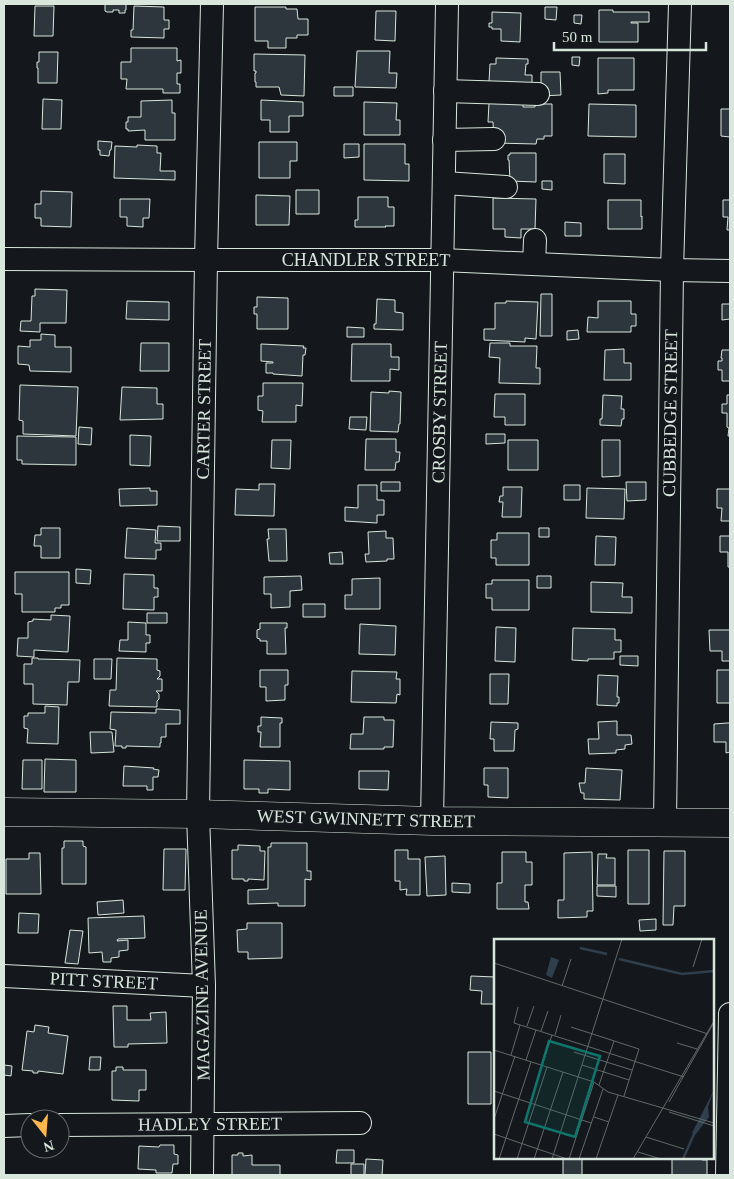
<svg xmlns="http://www.w3.org/2000/svg" width="734" height="1179" viewBox="0 0 734 1179" font-family="'Times New Roman',serif">
<rect width="100%" height="100%" fill="#14181c"/>
<path fill="#2c363c" stroke="#d8e6dc" d="M105 4H126V10H125V13H119V10H113V12H107L105 11Z
M35 6H54L53 36H34Z
M134 6 164 7V20H169V29H164V38L131 37V30H133Z
M255 7H286V9H297L298 19H308V35H297V38H286V48H268V41H255Z
M545 7H557L556 20 545 19Z
M599 10H613V12H649V22H631V23H638V42H599Z
M376 11H396L395 41 375 40Z
M492 12 521 13 520 42 501 41V29H492V27H489V23H492Z
M574 15H582L581 24 574 23Z
M131 48H177V61L181 60V73H177V84H180V93H163V89H126L127 79H121V62H131Z
M357 51H390L389 73H397L396 88 355 87Z
M39 52H58L57 83H38V68H37V62H39Z
M254 54 305 55 304 96 281 95 279 87H256V82H255V73H256V71H254Z
M572 57H580L579 66 572 65Z
M496 58 528 59V64H526L525 75H532V84L489 82 490 64H496Z
M598 58H634V90H608V93L598 94Z
M541 72H560L561 95 541 96Z
M334 87H353V96H334Z
M43 99 62 100 61 129H42Z
M172 100V113H175V140H145V130L128 131V129H126V122H128V117H141V101Z
M261 100 303 102V116H289V132H270V120H261Z
M364 102 397 103 396 120H400V135H364Z
M489 103 523 104V107H535V104H552V136H544V139H537L536 144 494 143 493 122H488Z
M589 104 636 105V137L588 136Z
M721 109H730V137L721 136Z
M98 141 112 142 111 150H110L109 156 100 155V150H98Z
M259 142H297V161H290V178H259Z
M344 144H359V157L344 158Z
M364 144H405V164H409V181L364 180Z
M137 145 157 146V153H161L160 171H175V180L114 178 115 146 137 147Z
M510 153H536V182L510 181 509 160H508V155H510Z
M604 154H625V184L604 183Z
M542 181H552V190L542 189Z
M296 190H319V214H296Z
M41 191 72 192 71 227 41 226V218H35V204H41Z
M256 195 290 196 289 225H256Z
M358 197H388V207H394V226H385L386 227H355V220H358Z
M493 198 536 199 535 229H521V238L505 237V229H493Z
M120 199H150L149 218H143V227L127 226V217H120Z
M608 200H641V217L642 216V229H608Z
M723 200H730V230H727L728 217H723Z
M565 222 581 223V236H565Z
M35 289 67 290 66 323H40V332L20 331 21 321H31L32 296H35Z
M541 294H552V336H540Z
M257 297 288 298V329H257V314H254V307H257Z
M377 299 395 300V312L403 313V330L374 329V324H376Z
M127 301 169 302V320L126 319Z
M506 301 538 302 536 339 525 338V342L484 340V329H495V303H506Z
M598 301H631V314H636V326H631V332H587L588 317 598 318Z
M722 304H730V319L722 320Z
M347 327 364 328V337H347Z
M578 330 579 339 567 340V331Z
M41 334 55 335V347H71V372L30 371 29 365 18 364V346L30 347V340H41Z
M141 343H169V371H140Z
M490 343H510V346H537L536 368H540V384L499 383 500 358 489 357Z
M261 344 304 346 303 348H306L305 355H303L302 376 273 374V373H266V363H273V362L261 361Z
M352 344H391V357H399V370L390 369V381H351Z
M624 349V363H631V380H604L605 350Z
M722 350H730V381H722V370H718V361H722V358H721Z
M263 383H303L302 406 296 405V422H262L263 411 258 410V396H263Z
M20 385 78 387 76 436 23 434V421L19 420Z
M122 387 157 388V404H163V419L120 420Z
M389 391 401 392 400 424H399L398 432 370 431 371 392 389 393Z
M495 394H525V425H505V417H494Z
M603 395 622 396 621 409H624V419H622L621 426 600 425V419H602Z
M727 395H730V436H728L729 428 727 427V413H722V404H727Z
M350 417H367L366 430 349 429Z
M79 427 92 428 91 445 78 444Z
M486 434H505V443L486 444Z
M130 435 151 436 150 466 130 465Z
M17 436 76 437V465L22 464V460H17Z
M366 439H396V452H400L399 462H396L395 470H365Z
M272 440H291L290 469 271 468Z
M508 440H538V470H508Z
M602 440H620V476L602 477Z
M381 482H400V491H381Z
M626 482H646V500L627 501Z
M259 484H275L274 516 235 515 236 489 259 490Z
M358 485H377V500H384V515H377V523L345 521V507L358 508Z
M564 485H580V500H564Z
M503 487H522L521 517H502L503 502H499L500 496H503Z
M150 488V491H157V505L120 506 119 489Z
M587 488 625 489 624 519 586 518Z
M717 489H730V521H721L722 508H717Z
M158 526 180 527V541H157Z
M41 528H60V558H41V546H34L35 535H41Z
M127 528 156 530 155 543H161V550H156V559L125 558Z
M539 528H549V537H539Z
M268 529H286L287 561H269L267 539H269Z
M386 531V538H393L394 559H387V561L366 562 365 554H369L368 532Z
M497 533H529V565H496V558H491V540H497Z
M596 536 616 537 615 565H595Z
M720 536H730V567H728V552H720Z
M342 552 343 564H330L329 553Z
M76 569 91 570 90 584 76 583Z
M15 572H69V605H61V608H55V612H22V594H15Z
M124 574 154 575V588H158V597H154V610L123 609Z
M301 576 302 590 290 591V607L271 608V594H264V577Z
M537 576H551V588H537Z
M380 578V609H345V595H352V579Z
M492 580H529V610H492V598H486V584H492Z
M591 582 623 583 622 597H632V613L591 612Z
M303 604H325V617H303Z
M147 613H167V623H147Z
M51 615 70 616 68 652 34 650V657L17 656 18 638H28V622L33 621V619L51 620Z
M128 622 146 623V635H150V643H146V652L119 651 120 640H128Z
M260 623H287V628H285L286 654H267V641H260V639L257 638V630L260 629Z
M360 624 396 626 395 655 359 654Z
M496 627 516 628 515 662 495 661Z
M573 628 615 629V640H621V652H614V659H588V661L572 660Z
M709 630H730V661H722V651H710Z
M620 656H638V666L620 665Z
M32 658H38V659L80 660 79 682H68L67 705 33 704V684H24V664H32Z
M117 658 157 659V670L160 671V676L157 679H162V691H156L159 694V699L157 701V707L109 706 110 690H116Z
M94 659H112L111 679H94Z
M260 670H288V685H285V700L266 701V687H260Z
M717 670H730V703H717Z
M352 671 397 672 396 679H400V695L397 694 396 703 351 702Z
M490 674H509L508 704H490Z
M598 675 618 676 617 697H619V703H617V706L597 705Z
M45 706 59 707 58 744 27 743 28 729 24 728V716H28V713H45Z
M156 709 180 710V724H166V737H161V743H160V747L126 746V748H122V746H115L116 730 110 729 111 712 156 713Z
M261 717 282 718V723H280V747H260L261 732H258V726H261Z
M364 717H384V720H394L393 747H384V749H350L351 734H363Z
M617 721V735H631L632 744 625 745V749L616 750V753L589 754 588 739H599L598 722Z
M491 722 518 723V729L515 730 514 751H494V739H490Z
M727 723H730V752L726 753V742H714V724Z
M90 732H112L114 752 91 753Z
M45 759 76 760V792H44Z
M23 760H42V789H22Z
M244 760 290 761V790L268 789V793H259V789H244Z
M124 766 154 768 153 769 159 770 158 777H153V790H147V786H123Z
M484 768H508V798L488 797V785H484Z
M586 768 622 770 620 800 584 799V793H581L579 783H585Z
M359 771H389L388 790 359 789Z
M64 841H83V846L86 847V884H62V848H64Z
M271 843H307V871H311V880L305 879V906H278V903L248 904V890L268 889V847H271Z
M238 845 260 846V851H265L264 880 248 879V881H244V879H232V850H238Z
M164 849H186L185 890H163Z
M395 850H408V859H420V895H406L407 889 400 890V881H395Z
M628 850H649V904H628Z
M664 851H685V906H674L673 925H663Z
M502 852H526V862H532V885H525V902H528L529 909H497V883H502Z
M592 852 593 911H587V917L558 918V900H564V853Z
M29 853H40L41 894H6V859H29Z
M598 854H607L606 858H615V885H597Z
M445 856 446 895 427 896 425 857Z
M452 883 470 884V893L452 892Z
M597 886H616V897L597 896Z
M123 900 124 913 98 915 97 902Z
M19 913 39 914 38 933H18Z
M144 916 145 938 118 939 117 941 128 940V950L119 951V957L111 958V962H103L102 952 89 953 88 918Z
M656 919V930L640 931 639 920Z
M247 923H282V958L248 959V952H238L237 930 247 929Z
M70 930 83 931 78 964 65 963Z
M471 976 495 977V1004H481L482 991 470 990Z
M113 1006H127V1020H151L150 1013 166 1012 167 1043 128 1044V1047H114Z
M35 1025 49 1027 48 1033 68 1036 63 1074 38 1071V1073H33V1071L22 1070 27 1031 34 1032Z
M468 1052H491V1104H468Z
M90 1057H101L100 1070H89Z
M4 1065 12 1066 11 1076 4 1075Z
M116 1067H123V1070H146V1090H139V1101L112 1100V1071H116Z
M160 1145H174V1154L178 1155V1164H173L172 1173H156V1170L138 1169 139 1146 159 1147Z
M337 1150H354V1163H336Z
M238 1153H243V1156L252 1155V1165H280V1175H232V1155H238Z
M563 1158H582V1175H563Z
M672 1158H702V1160H707V1175H672Z
M366 1159 383 1160 382 1175H365Z
M351 1164H364V1175H351Z"/>
<g fill="none" stroke-linecap="round" stroke-linejoin="round">
<defs>
<g id="minor">
<path d="M445 91 538 94"/>
<path d="M444 140 494 139"/>
<path d="M444 183 506 187"/>
<path id="s1" d="M4 259 206 260H442L672 270 730 271"/>
<path d="M534 264 535 240"/>
<path id="s2" d="M432 821 447 4"/>
<path id="s3" d="M665 823 672 270 680 4"/>
<path id="s4" d="M4 976 204 986"/>
<path id="s5" d="M60 1125 360 1123"/>
<path d="M4 1126 30 1125"/>
<path id="s6" d="M202 1175 204 986 198 814 206 260 212 4"/>
<path d="M727 1175 730 1014"/>
</g>
<g id="major">
<path id="s7" d="M4 812 198 814 432 821 730 823"/>
</g>
</defs>
<use href="#minor" stroke="#d8e6dc" stroke-width="24"/>
<use href="#major" stroke="#d8e6dc" stroke-width="29"/>
<use href="#minor" stroke="#14181c" stroke-width="22"/>
<use href="#major" stroke="#14181c" stroke-width="28"/>
</g>
<g text-anchor="middle" dominant-baseline="central" stroke-width="4" stroke-linejoin="round" paint-order="stroke">
<g font-size="18" fill="#d8e6dc" stroke="#14181c">
<text stroke="none"><textPath href="#s1" startOffset="362">CHANDLER STREET</textPath></text>
<text stroke="none"><textPath href="#s6" startOffset="766">CARTER STREET</textPath></text>
<text stroke="none"><textPath href="#s2" startOffset="409">CROSBY STREET</textPath></text>
<text stroke="none"><textPath href="#s3" startOffset="410">CUBBEDGE STREET</textPath></text>
<text stroke="none"><textPath href="#s7" startOffset="362">WEST GWINNETT STREET</textPath></text>
<text stroke="none"><textPath href="#s4" startOffset="100">PITT STREET</textPath></text>
<text transform="translate(202 995) rotate(-91)">MAGAZINE AVENUE</text>
<text stroke="none"><textPath href="#s5" startOffset="150">HADLEY STREET</textPath></text>
</g>
</g>
<g transform="translate(494 939)">
<rect width="220" height="220" fill="#14181c"/>
<path d="M57 18 65 21 58 39 52 36ZM220 151 214 168 215 178 201 196 198 194Z" fill="#2f3f4d"/>
<path fill="none" stroke="#2f3f4d" stroke-width="2.5" d="M86 9 113 15M125 20 188 35 220 32M189 220 200 195"/>
<path fill="none" stroke="#626a69" stroke-width="1" d="M0 24 214 95M199 28 208 0M68 47 77 20M24 68 20 84 190 138M33 87 40 67M77 88 145 110 130 157M47 92 54 72M61 96 67 76M183 104 203 110M0 111 100 143 114 153 220 184M80 113 138 131M17 116 26 86M32 121 42 91M48 126 58 96M88 126 135 141M105 146 120 102M0 152 97 184M175 163 219 85M175 173 220 187M100 178 115 183M0 180 21 117M0 195 73 220M152 198 190 210M144 213 167 220M5 220 37 123M23 220 53 128M40 220 69 133M58 220 128 0M75 220 100 143M85 220 109 150M102 220 124 156M139 220 220 82"/>
<path fill="#0f766e" fill-opacity="0.15" stroke="#0f766e" stroke-width="2.5" d="M55 102 106 117 81 198 31 183Z"/>
<rect width="220" height="220" fill="none" stroke="#d8e6dc" stroke-width="2.5"/>
</g>
<rect width="734" height="1179" fill="none" stroke="#d8e6dc" stroke-width="10"/>
<g transform="translate(45 1134) rotate(163)"><circle r="24" fill="#14181c" stroke="#626a69"/>
<path d="M0-4L9 19L0 12L-9 19Z" fill="#ffb74d"/>
<text y="-8" font-size="14" font-weight="bold" text-anchor="middle" fill="#d8e6dc">N</text>
</g>
<path d="M554 42v8h152v-8" fill="none" stroke="#d8e6dc" stroke-width="2.5"/>
<text x="562" y="42" font-size="15" fill="#d8e6dc" stroke="#14181c" stroke-width="4" paint-order="stroke">50 m</text>
</svg>
